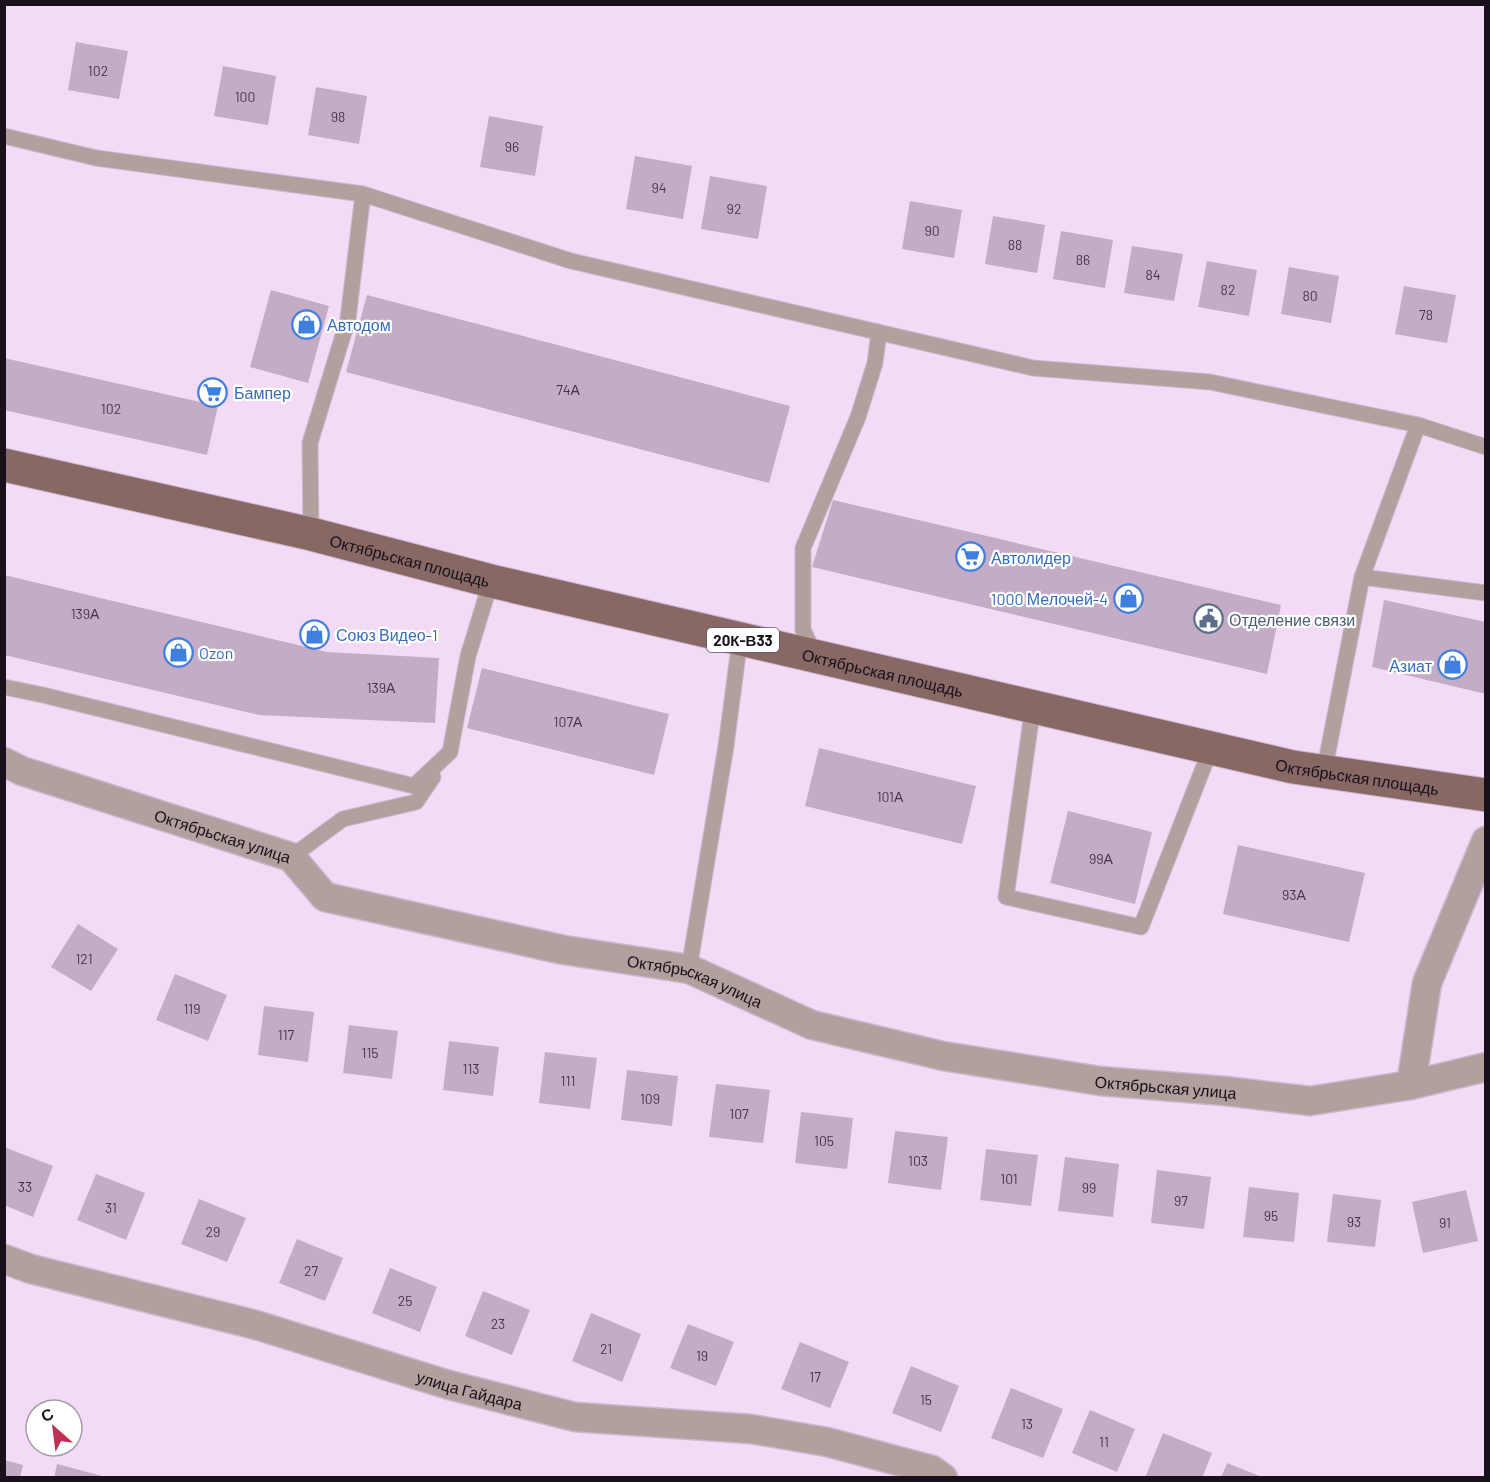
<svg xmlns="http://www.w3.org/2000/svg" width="1490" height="1482" viewBox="0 0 1490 1482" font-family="Barlow,sans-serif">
<rect width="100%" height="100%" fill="#f3daf6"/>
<path fill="#c4acc7" d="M76 42 128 51 119 99 68 90Z
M223 66 276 76 268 125 214 116Z
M316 87 367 96 359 144 308 135Z
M489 116 543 126 535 176 480 167Z
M635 156 692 166 683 219 626 209Z
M710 176 767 186 758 239 701 229Z
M910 201 962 210 954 258 902 249Z
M993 216 1045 225 1037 273 985 264Z
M1061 231 1113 240 1105 288 1053 279Z
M1132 246 1183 254 1174 301 1124 293Z
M1207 261 1257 270 1249 316 1198 307Z
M1289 267 1339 276 1331 323 1281 314Z
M1404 286 1456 295 1447 343 1395 334Z
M271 290 329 306 308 383 250 367Z
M367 295 790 406 769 483 346 372Z
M4 358 218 406 207 455 4 410Z
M833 500 1281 605 1267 674 812 567Z
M4 575 327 652 439 658 435 723 259 715 4 655Z
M1384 600 1486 622V694L1372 667Z
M482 668 669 714 654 775 467 728Z
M819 748 976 786 962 844 805 806Z
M1068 811 1152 832 1135 904 1050 883Z
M1238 845 1365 873 1349 942 1223 914Z
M78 924 118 949 91 991 51 967Z
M175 974 227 995 208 1041 156 1020Z
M264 1006 314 1012 308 1062 258 1055Z
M349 1025 398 1031 392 1079 343 1073Z
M449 1041 499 1047 493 1096 443 1090Z
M545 1052 597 1058 590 1109 539 1103Z
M627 1070 678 1076 672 1126 621 1120Z
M716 1084 770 1090 763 1143 709 1137Z
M801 1112 853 1118 847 1169 795 1163Z
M895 1131 948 1137 941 1190 888 1183Z
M4 1147 53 1166 33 1217 4 1205Z
M986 1149 1038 1155 1031 1206 980 1200Z
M1065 1157 1119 1164 1113 1217 1058 1211Z
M1157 1170 1211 1177 1204 1229 1151 1223Z
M96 1174 145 1193 126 1240 77 1220Z
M1249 1187 1299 1193 1294 1242 1243 1237Z
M1466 1190 1478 1241 1423 1253 1412 1202Z
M1333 1194 1381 1200 1375 1247 1327 1242Z
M199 1199 246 1218 227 1262 181 1244Z
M297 1239 343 1258 325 1301 279 1283Z
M390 1268 437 1287 420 1332 372 1313Z
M483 1291 530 1310 512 1355 465 1336Z
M591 1313 641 1334 622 1382 572 1361Z
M688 1324 734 1342 716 1386 670 1368Z
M800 1342 849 1362 830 1408 781 1389Z
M911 1366 959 1386 941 1432 892 1413Z
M1011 1388 1063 1409 1043 1458 991 1438Z
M1090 1410 1135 1429 1117 1472 1072 1453Z
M1163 1433 1212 1453 1202 1478H1145Z
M4 1460 23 1465 20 1478H4Z
M1227 1463 1262 1477V1478H1221Z
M57 1464 106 1477V1478H54Z"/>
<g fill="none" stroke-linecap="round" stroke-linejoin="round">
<defs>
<path id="lane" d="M4 136 96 158 363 194 571 261 1033 368 1210 382 1418 425 1486 447
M311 534 310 443 348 319 363 194
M1362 577 1486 593
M815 655 803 630V548L858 417 875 363 879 332
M4 687 43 695 414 786 450 752 468 656 491 581
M1033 706 1006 897 1141 927 1211 748
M1324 772 1362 577 1418 425
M291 857 343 819 416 802 433 777
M689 969 726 746 740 639"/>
<g id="street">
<path id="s1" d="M4 762 22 771 291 857 325 897 564 950 689 969 812 1025 943 1056 1100 1081 1225 1091 1310 1101 1411 1085 1486 1067"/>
<path d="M1411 1085 1427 983 1486 841"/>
<path id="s2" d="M4 1259 31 1269 256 1325 449 1385 575 1417 751 1429 827 1442 932 1470 943 1478"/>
</g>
<g id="primary">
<path id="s3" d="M4 465 311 534 491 581 1293 767 1486 795"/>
</g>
</defs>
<use href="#lane" stroke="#ccb6ce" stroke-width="17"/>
<use href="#street" stroke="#ccb6ce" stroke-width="31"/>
<use href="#primary" stroke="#ccb6ce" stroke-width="35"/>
<use href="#lane" stroke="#b2a09e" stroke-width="15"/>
<use href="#street" stroke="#b2a09e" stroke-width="28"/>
<use href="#primary" stroke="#876865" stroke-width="33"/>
</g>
<defs>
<symbol id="shop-ring" viewBox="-11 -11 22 22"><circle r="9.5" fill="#fff" stroke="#3f7fe0" stroke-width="1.5"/><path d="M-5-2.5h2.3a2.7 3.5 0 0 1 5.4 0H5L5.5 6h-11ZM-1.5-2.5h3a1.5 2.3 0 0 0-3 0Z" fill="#3f7fe0"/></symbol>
<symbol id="supermarket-ring" viewBox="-11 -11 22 22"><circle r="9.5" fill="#fff" stroke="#3f7fe0" stroke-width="1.5"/><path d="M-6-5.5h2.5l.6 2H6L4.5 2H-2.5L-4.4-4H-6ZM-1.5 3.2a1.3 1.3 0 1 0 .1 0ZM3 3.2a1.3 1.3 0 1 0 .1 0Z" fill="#3f7fe0"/></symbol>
<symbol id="civic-ring" viewBox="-11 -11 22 22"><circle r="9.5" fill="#fff" stroke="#5c6f8a" stroke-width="1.5"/><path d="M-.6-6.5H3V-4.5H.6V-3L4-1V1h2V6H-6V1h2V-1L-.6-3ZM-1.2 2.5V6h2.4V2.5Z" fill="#5c6f8a"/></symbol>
</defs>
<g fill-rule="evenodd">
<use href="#shop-ring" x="290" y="308" width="33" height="33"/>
<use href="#supermarket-ring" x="196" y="376" width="33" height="33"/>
<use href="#supermarket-ring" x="954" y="540" width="33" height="33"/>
<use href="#shop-ring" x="1112" y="582" width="33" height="33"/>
<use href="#civic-ring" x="1192" y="602" width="33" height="33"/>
<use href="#shop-ring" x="298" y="618" width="33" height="33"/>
<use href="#shop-ring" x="162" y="636" width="33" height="33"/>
<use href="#shop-ring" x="1436" y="648" width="33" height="33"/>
</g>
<g text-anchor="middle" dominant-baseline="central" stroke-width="4.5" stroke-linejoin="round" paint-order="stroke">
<g font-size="14" fill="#433745">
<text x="98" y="70">102</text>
<text x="245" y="96">100</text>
<text x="338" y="116">98</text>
<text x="512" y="146">96</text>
<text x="659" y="187">94</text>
<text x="734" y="208">92</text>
<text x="932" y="230">90</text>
<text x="1015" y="244">88</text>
<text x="1083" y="259">86</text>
<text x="1153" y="274">84</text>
<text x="1228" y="289">82</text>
<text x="1310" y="295">80</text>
<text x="1426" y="314">78</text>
<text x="568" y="389">74А</text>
<text x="111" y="408">102</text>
<text x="85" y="613">139А</text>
<text x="381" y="687">139А</text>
<text x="568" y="721">107А</text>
<text x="890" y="796">101А</text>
<text x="1101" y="858">99А</text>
<text x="1294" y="894">93А</text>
<text x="84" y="958">121</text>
<text x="192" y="1008">119</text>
<text x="286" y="1034">117</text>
<text x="370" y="1052">115</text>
<text x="471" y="1068">113</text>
<text x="568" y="1080">111</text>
<text x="650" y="1098">109</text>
<text x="739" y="1113">107</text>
<text x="824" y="1140">105</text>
<text x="918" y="1160">103</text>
<text x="1009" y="1178">101</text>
<text x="25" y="1186">33</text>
<text x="1089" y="1187">99</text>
<text x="1181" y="1200">97</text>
<text x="111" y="1207">31</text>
<text x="1271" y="1215">95</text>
<text x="1354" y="1221">93</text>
<text x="1445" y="1222">91</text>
<text x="213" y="1231">29</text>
<text x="311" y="1270">27</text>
<text x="405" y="1300">25</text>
<text x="498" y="1323">23</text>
<text x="606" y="1348">21</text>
<text x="702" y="1355">19</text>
<text x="815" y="1376">17</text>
<text x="926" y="1399">15</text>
<text x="1027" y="1423">13</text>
<text x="1104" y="1441">11</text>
</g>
<rect fill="#fff" stroke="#5d585f" stroke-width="1.5" x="707" y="628" width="72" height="24" rx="4.5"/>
<g font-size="15" font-weight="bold" fill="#18101a">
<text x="743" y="640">20К-В33</text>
</g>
<g font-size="16" fill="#366cbe" stroke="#fff" text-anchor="start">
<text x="327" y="324">Автодом</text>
<text x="234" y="392">Бампер</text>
<text x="991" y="557">Автолидер</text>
<text x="1108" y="598" text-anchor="end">1000 Мелочей-4</text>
<text x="336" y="634">Союз Видео-1</text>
<text x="199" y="652">Ozon</text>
<text x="1432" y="665" text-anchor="end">Азиат</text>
</g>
<g font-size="16" fill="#18101a" stroke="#fff">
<text stroke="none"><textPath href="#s3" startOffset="417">Октябрьская площадь</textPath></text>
<text stroke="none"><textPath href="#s3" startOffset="903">Октябрьская площадь</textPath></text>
<text stroke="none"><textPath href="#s3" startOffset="1389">Октябрьская площадь</textPath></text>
<text stroke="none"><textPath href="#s1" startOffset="231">Октябрьская улица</textPath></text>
<text stroke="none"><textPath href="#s1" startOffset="735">Октябрьская улица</textPath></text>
<text stroke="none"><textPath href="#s1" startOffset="1221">Октябрьская улица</textPath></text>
<text stroke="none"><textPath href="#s2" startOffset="484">улица Гайдара</textPath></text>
</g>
<g font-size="16" fill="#4e5e75" stroke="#fff" text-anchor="start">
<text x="1229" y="619">Отделение связи</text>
</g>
</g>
<rect width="1490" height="1482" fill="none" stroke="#18101a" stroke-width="12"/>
<g transform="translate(54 1428) rotate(332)"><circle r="28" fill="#ffffff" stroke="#a39fa3" stroke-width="1.5"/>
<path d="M0-4.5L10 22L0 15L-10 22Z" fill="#c03055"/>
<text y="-9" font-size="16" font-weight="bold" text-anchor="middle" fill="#18101a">С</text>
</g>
</svg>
